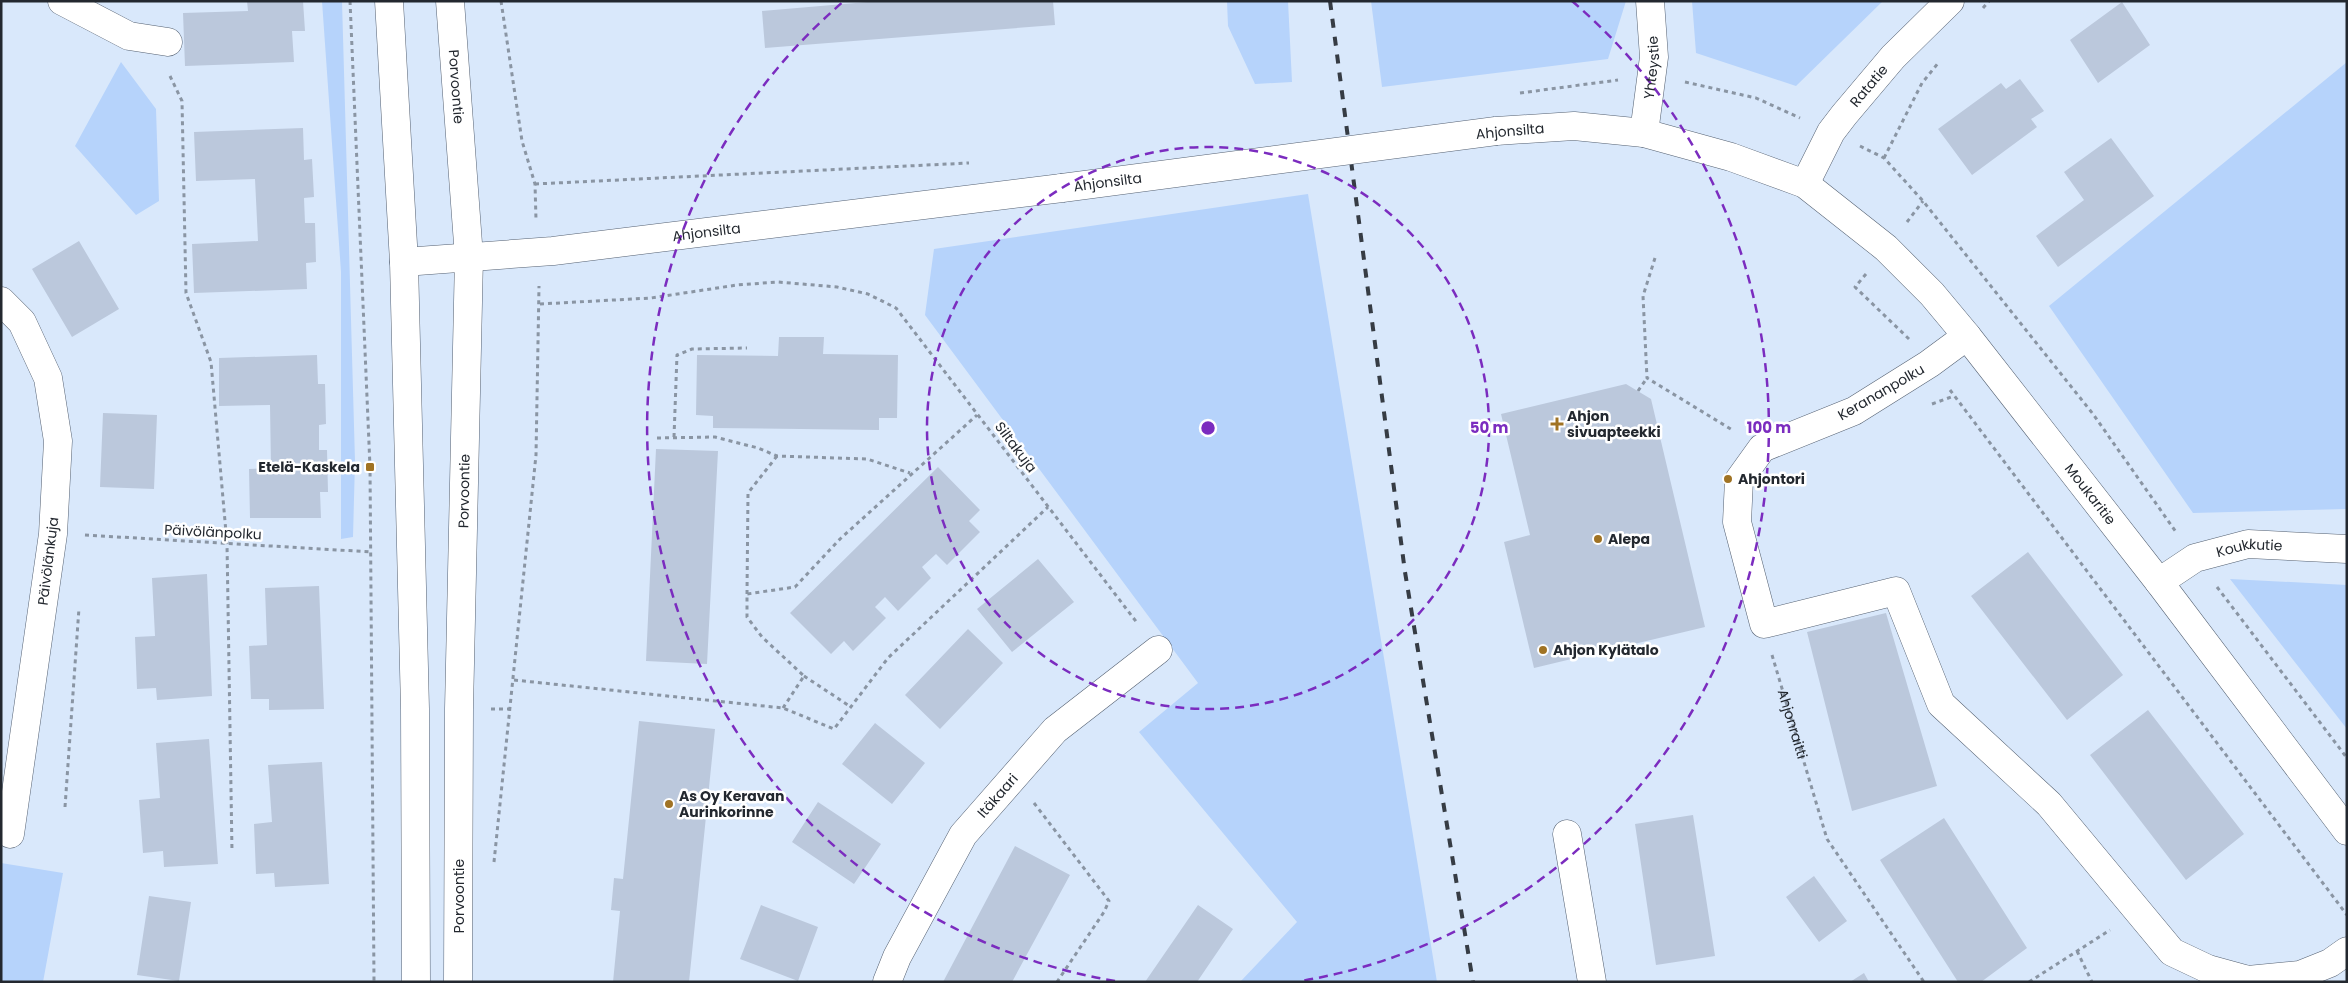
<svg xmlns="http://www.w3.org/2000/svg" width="2348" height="983" viewBox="0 0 2348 983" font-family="Poppins,sans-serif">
<rect width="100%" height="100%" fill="#d9e8fb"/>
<path fill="#b6d3fb" d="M322 1H342L355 461 353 537 341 539V272Z
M1227 1H1288L1292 82 1255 84 1228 26Z
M1371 1H1626L1608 59 1382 87Z
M1692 1H1883L1796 86 1696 53Z
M121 62 156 109 159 201 136 215 75 146Z
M2347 62V509L2193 513 2049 306Z
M1308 194 1437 982H1240L1297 922 1139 732 1198 683 925 315 934 249Z
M2230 579 2347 585V729Z
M1 863 63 873 43 982H1Z"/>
<path fill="#bbc8dc" d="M247 1H303L305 31H292L294 62 185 66 183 13 248 11Z
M879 1H1053L1055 25 765 48 762 11Z
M2122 2 2150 45 2098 83 2070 40Z
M2020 79 2044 111 2031 119 2037 127 1972 175 1938 129 2001 83 2006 89Z
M303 128 304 160 312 159 314 197 304 198 305 223H315L316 262 306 263 307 289 194 293 192 244 258 241 255 179 196 181 194 132Z
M2111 138 2154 196 2058 267 2036 236 2084 200 2064 172Z
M79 241 119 309 72 337 32 269Z
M779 337H824L823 354 898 355 897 418H879V430L713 428V416L696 415 697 355 778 356Z
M317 355 318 384H325L326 424 319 425V450H327L328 492H320L321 518H250L249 469 271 468 270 405 219 406V358Z
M1626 384 1651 399 1705 627 1534 668 1504 542 1530 535 1501 414Z
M103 413 157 415 154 489 100 487Z
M656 449 718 451 707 664 646 661Z
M938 467 980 510 969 521 980 532 947 565 936 554 922 567 931 578 898 611 885 597 875 607 886 618 853 651 844 641 831 654 790 613Z
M2028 552 2123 675 2067 720 1971 596Z
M1038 559 1074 602 1012 652 977 609Z
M207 574 212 696 157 700 156 688 137 689 135 637 155 636 152 578Z
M319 586 324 709 269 710V699H251L249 646 267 645 265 588Z
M1886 613 1937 786 1852 811 1807 632Z
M968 629 1003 663 940 729 905 695Z
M2148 710 2244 834 2186 880 2090 755Z
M639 721 715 729 689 982H613L620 911 611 910 614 878 623 879Z
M875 723 925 763 892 804 842 764Z
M209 739 218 864 164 867 163 851 143 853 139 800 160 798 156 743Z
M322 762 329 884 275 887 274 873 256 874 254 824 272 822 268 765Z
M818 802 881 844 854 884 792 842Z
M1693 815 1715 956 1656 965 1635 824Z
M1944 818 2027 948 1981 982H1958L1880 860Z
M1015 846 1070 875 1012 982H943Z
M1814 876 1847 921 1819 942 1786 897Z
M149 896 191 902 179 981 137 975Z
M761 905 818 927 798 981 740 959Z
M1198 905 1233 929 1197 982H1145Z
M1864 973 1869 982H1850Z"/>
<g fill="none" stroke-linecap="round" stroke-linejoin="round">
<defs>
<g id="minor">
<path d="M62 1 129 36 168 42"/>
<path d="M389 1 404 262 415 709 416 982"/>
<path id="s2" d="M450 1 469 257 459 709 458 982"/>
<path id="s3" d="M1496 131 1574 126 1644 133 1731 157 1805 184 1886 248 1932 294 1967 336 2159 582 2347 831"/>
<path id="s4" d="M1644 133 1654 57 1650 1"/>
<path id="s5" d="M1805 184 1831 132 1844 115 1893 57 1950 1"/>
<path id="s6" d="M404 262 553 251 1062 188"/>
<path d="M1 301 22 322 48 378 58 441 53 534 10 834"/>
<path d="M1967 336 1929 364 1854 411 1762 448 1739 480 1737 522 1764 624 1896 591 1941 704 2049 804 2172 952 2208 969 2248 980 2300 975 2330 963 2347 951"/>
<path id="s7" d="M2159 582 2195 558 2248 544 2347 549"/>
<path d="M1567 834 1592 982"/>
<path id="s8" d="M887 982 897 957 963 835 1055 730 1158 650"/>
</g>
</defs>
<use href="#minor" stroke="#556172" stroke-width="29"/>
<g stroke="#8a95a3" stroke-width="3" stroke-dasharray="4 4" stroke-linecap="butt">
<path d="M350 1 370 467 374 982"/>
<path d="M501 1 522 141 535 184 536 220"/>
<path d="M1983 8 1989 1"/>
<path d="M170 76 182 101 186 293 211 362 227 544 232 852"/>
<path d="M1685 82 1756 98 1800 118"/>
<path d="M1520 93 1618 80"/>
<path d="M1860 146 1884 158 1923 201 2093 414 2176 532"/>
<path d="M1884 158 1922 83 1939 62"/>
<path d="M535 184 969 163"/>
<path d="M1907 222 1923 201"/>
<path d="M1655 258 1643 296 1647 378 1734 431"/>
<path d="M1866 274 1855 287 1909 339"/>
<path d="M540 304 651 298 737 285 778 282 837 287 868 294 896 308 1138 624"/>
<path d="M1950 390 2347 915"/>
<path d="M1638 391 1647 378"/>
<path d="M1932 404 1954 396"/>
<path d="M674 437 677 355 692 349 747 348"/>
<path d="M657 438 715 437 758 448 777 456 867 459 910 473"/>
<path d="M85 535 372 552"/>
<path d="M2217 587 2347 758"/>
<path d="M747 594 748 493 777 456"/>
<path id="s1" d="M1772 655 1827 839 1924 982"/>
<path d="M804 676 851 707"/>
<path d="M514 680 783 708 834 729 888 658 1048 507"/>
<path d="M783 708 804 676 762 637 747 617V594L795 587 840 539 977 415"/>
<path d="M491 709H510"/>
<path d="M1034 803 1109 901 1104 912 1057 982"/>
<path d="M65 807 79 608"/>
<path d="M494 862 536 455 539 286"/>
<path d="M2077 951 2092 982"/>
<path d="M2029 982 2110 930"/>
</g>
<use href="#minor" stroke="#fff" stroke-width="28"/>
<path stroke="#363c44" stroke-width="4" stroke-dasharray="9 9" stroke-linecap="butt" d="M1330 1 1405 572 1473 982"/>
<defs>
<g id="minor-bridge">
<path id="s9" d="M1062 188 1496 131"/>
</g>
</defs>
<use href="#minor-bridge" stroke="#556172" stroke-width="29" stroke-linecap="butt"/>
<use href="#minor-bridge" stroke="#fff" stroke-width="28"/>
</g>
<g fill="none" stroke="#7b2cbf" stroke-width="2.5" stroke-dasharray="9 6">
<circle cx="1208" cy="428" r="281"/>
<path d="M1115 981A561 561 0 0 1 844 1M1572 1A561 561 0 0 1 1301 981"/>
</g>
<g fill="#a07324" stroke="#fff" stroke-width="2">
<path d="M1554.5 416.5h5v5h5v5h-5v5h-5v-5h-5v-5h5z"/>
<rect x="365" y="462" width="10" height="10" rx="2.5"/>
<circle cx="1728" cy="479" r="5"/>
<circle cx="1598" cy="539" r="5"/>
<circle cx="1543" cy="650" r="5"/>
<circle cx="669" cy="804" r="5"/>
</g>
<g text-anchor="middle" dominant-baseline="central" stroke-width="5" stroke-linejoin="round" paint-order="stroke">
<g font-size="14" fill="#23282f" stroke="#fff">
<text stroke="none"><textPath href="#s4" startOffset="66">Yhteystie</textPath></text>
<text stroke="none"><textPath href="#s5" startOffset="118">Ratatie</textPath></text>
<text stroke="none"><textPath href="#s2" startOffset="86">Porvoontie</textPath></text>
<text transform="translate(1510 131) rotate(-5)">Ahjonsilta</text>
<text stroke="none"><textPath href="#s9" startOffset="46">Ahjonsilta</textPath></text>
<text stroke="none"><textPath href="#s6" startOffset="304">Ahjonsilta</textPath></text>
<text transform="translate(1881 392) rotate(-30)">Kerananpolku</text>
<text transform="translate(1016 447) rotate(53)">Siltakuja</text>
<text transform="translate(464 491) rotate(-89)">Porvoontie</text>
<text stroke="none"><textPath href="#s3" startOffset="741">Moukaritie</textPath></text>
<text transform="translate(213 532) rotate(3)">Päivölänpolku</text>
<text stroke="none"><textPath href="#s7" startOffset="99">Koukkutie</textPath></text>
<text transform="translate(48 561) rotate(-83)">Päivölänkuja</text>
<text stroke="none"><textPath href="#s1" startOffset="72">Ahjonraitti</textPath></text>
<text stroke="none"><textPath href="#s8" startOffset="218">Itäkaari</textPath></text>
<text transform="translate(459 896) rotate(-90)">Porvoontie</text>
</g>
<g font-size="14" font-weight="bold" fill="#23282f" stroke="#fff" text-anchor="start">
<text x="1567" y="416">Ahjon<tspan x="1567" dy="16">sivuapteekki</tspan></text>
<text x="360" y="467" text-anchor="end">Etelä-Kaskela</text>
<text x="1738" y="479">Ahjontori</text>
<text x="1608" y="539">Alepa</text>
<text x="1553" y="650">Ahjon Kylätalo</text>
<text x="679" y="796">As Oy Keravan<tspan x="679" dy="16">Aurinkorinne</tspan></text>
</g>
</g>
<circle cx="1208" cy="428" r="8" fill="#7b2cbf" stroke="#fff" stroke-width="2.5"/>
<g font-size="15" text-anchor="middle" font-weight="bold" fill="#7b2cbf" stroke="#fff" stroke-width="5" stroke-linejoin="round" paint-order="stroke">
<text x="1489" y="433">50 m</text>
<text x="1769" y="433">100 m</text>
</g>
<rect width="2348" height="983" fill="none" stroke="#23282f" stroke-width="5"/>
</svg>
